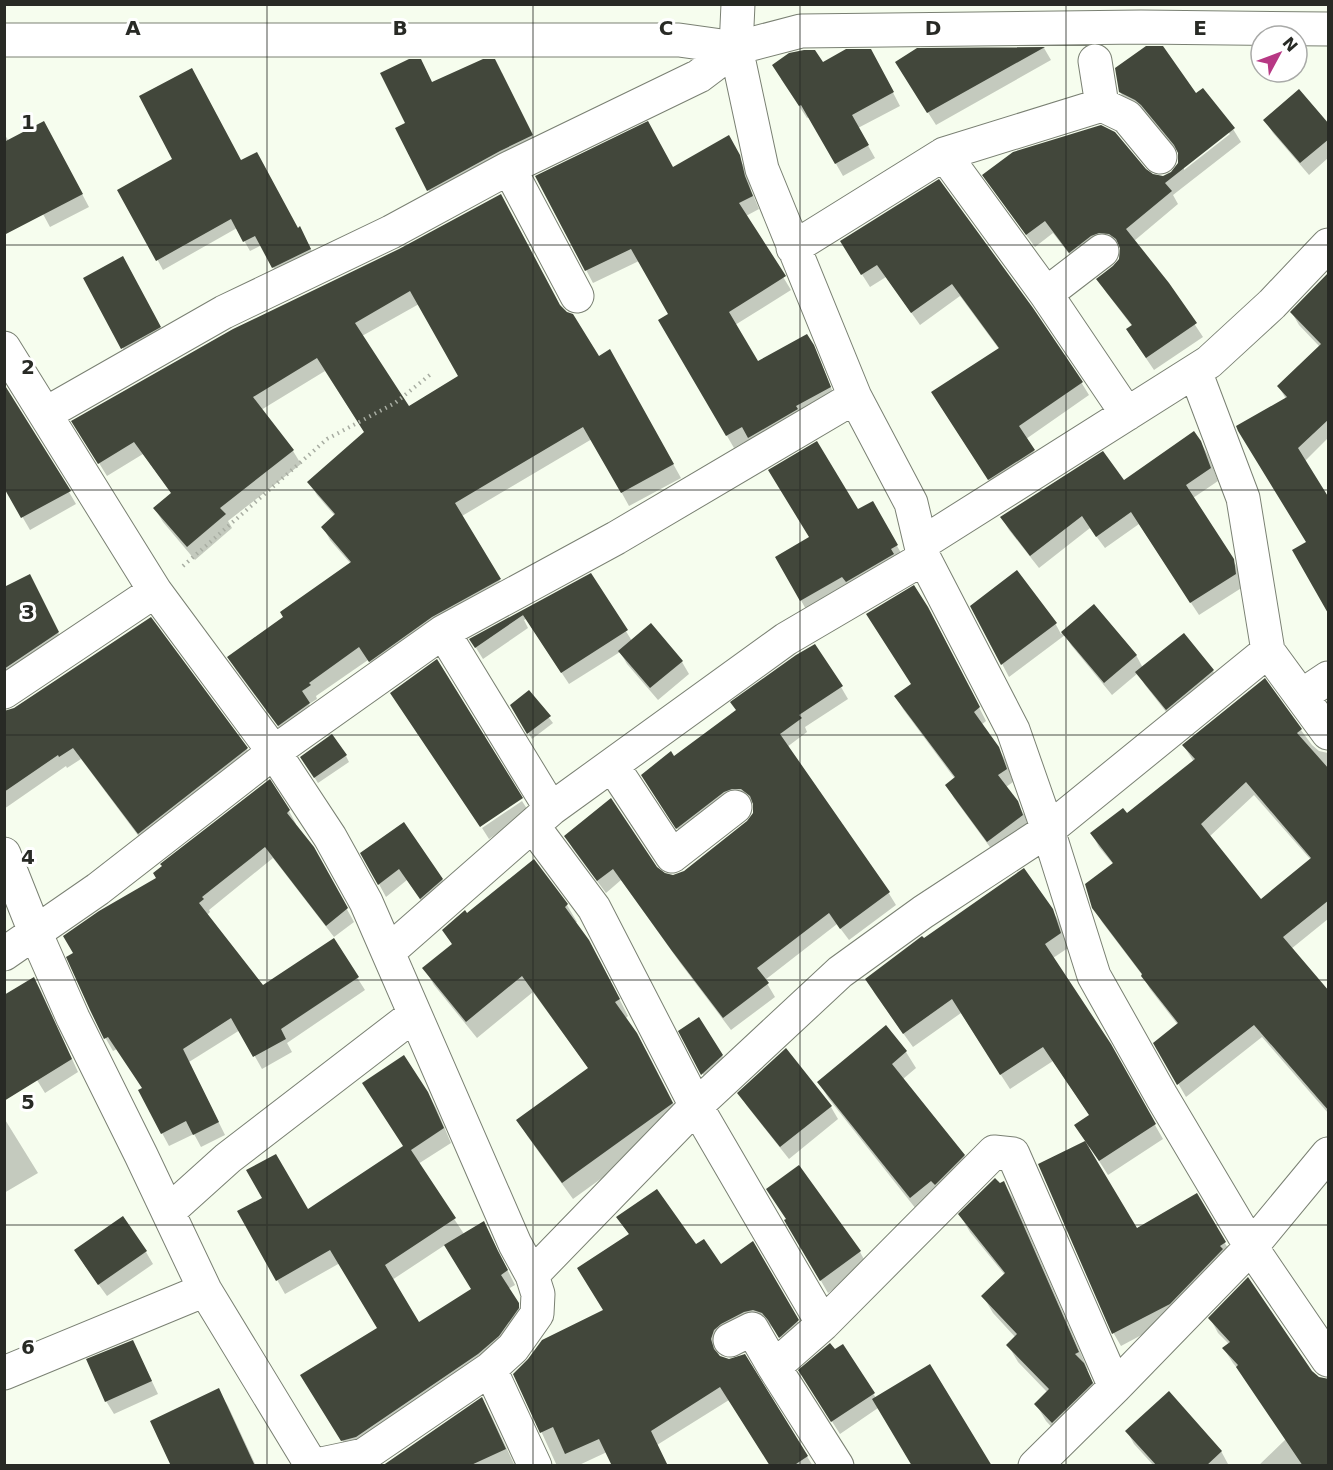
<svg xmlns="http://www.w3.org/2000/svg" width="1333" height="1470" viewBox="0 0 1333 1470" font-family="'DejaVu Sans',sans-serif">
<rect width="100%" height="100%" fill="#f6fdee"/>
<path fill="#0003" fill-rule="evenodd" d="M1044 48 1051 60 936 125 904 75 917 50Z
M823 64H878L900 106 858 128 875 158 843 176 809 117 807 118 781 79Z
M502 73 539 149 435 203 397 129 407 124 433 84Z
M1120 92 1196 95 1233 129 1241 142 1173 195 1178 204 1134 241 1168 284 1203 337 1154 370 1135 342 1132 326 1106 292 1098 279 1120 259 1122 250 1117 246 1107 245 1077 264 1053 233 1035 247 992 188 1144 170 1152 176 1164 177 1172 173 1179 165V153L1150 118 1144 113 1128 105ZM1228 132 1230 134 1184 170V166Z
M1265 120 1328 126V158L1309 175 1273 133Z
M4 134 9 141 51 136 89 207 50 227 5 144Z
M728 138 746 170 751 190 759 209 746 216 791 290 735 325 758 363 807 336 820 360 836 400 757 450 750 439 734 448 660 320 670 314 639 261 593 283 537 177 673 169Z
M240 162 305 238 316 259 278 277 262 245 250 251 237 228 163 270 119 190Z
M939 181 1081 382 1089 395 1026 439 1041 463 996 491 940 405 999 349 960 296 920 325 886 277 870 287 849 254Z
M400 250 561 307 598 358 610 351 681 478 629 506 592 439 462 516 507 593 378 674 368 660 316 696 317 699 309 704 317 717 287 738 236 670 229 657 285 617 351 564 330 540 323 527 335 516 317 495 309 482 365 433 325 371 261 410 293 451 301 464 228 521 232 528 195 560 163 522 155 509 172 494 143 454 107 476 81 434ZM419 304 460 376 408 408 362 336Z
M130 271 167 340 130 361 85 279Z
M1328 275V438L1304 462 1308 543 1286 399 1279 387 1320 347 1299 325 1292 313Z
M1200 441 1208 455 1218 481 1193 498 1241 573 1243 587 1199 615 1139 524 1105 548 1090 528 1039 568 1009 530 1002 518 1123 482Z
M4 485 69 492 76 504 30 530Z
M872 503 904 558 808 613 777 557Z
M591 575 632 641 682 662 689 674 658 700 627 664 620 652 569 684 526 619 524 620 528 628 483 659 471 640Z
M4 588 36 589 65 646 4 687Z
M1094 606 1136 655 1143 668 1184 635 1213 671 1220 684 1174 722 1145 685 1138 673 1112 695 1071 645 1065 635 1009 677 972 607 1055 623 1061 634Z
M150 619 247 749 254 762 146 846 81 759 67 768 66 766 4 809V712L15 709Z
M935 621 986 721 981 725 998 748 1006 761 1013 782 1006 787 1025 816 1029 828 995 854 954 798 947 785 955 779 903 709 896 696 912 685Z
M1264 680 1312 745 1319 751 1328 753V919L1291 949 1328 994V1113L1262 1037 1186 1097 1155 1044 1178 1025 1150 989 1143 976 1102 922 1094 907 1113 864 1099 847 1092 834 1127 815 1194 762 1184 746ZM1254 795 1311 860 1261 901 1209 837Z
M841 687 848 699 805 727 807 732 787 747 888 892 896 905 849 940 837 924 765 980 775 997 731 1030 681 964 621 880 606 893 573 849 566 836 655 867 664 875 675 876 684 872 748 822 754 814 755 805 751 802 741 800 685 840 650 788 674 758Z
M529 692 553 723 532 739 512 706Z
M346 756 349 762 318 783 305 763Z
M522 801 529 812 489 839 482 828Z
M289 811 296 824 295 825 313 848 354 922 334 937 273 858 209 910 210 912 207 915 263 987 333 940 365 990 287 1043 292 1052 262 1069 240 1030 189 1062 225 1135 201 1147 194 1134 169 1146 162 1133 143 1089 117 1049 113 1051 106 1039 68 957Z
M362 853 442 879 449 892 428 911 407 880 386 897Z
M534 862 567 905 577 922 575 923 599 959 628 1016 625 1019 647 1052 682 1120 573 1199 528 1137 518 1121 589 1069 533 992 477 1038 434 985 424 968 453 946 444 930 467 915Z
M1052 910 1061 925 1068 948 1053 958 1109 1045 1163 1139 1108 1175 1090 1147 1087 1149 1136 1230 1196 1195 1232 1255 1177 1316 1121 1346 1114 1334 1040 1165 1086 1142 1090 1116 1053 1061 1010 1089 961 1013 913 1047 875 994 867 979 924 940Z
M34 979 41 991 78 1072 45 1093 4 1027Z
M699 1019 726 1062 706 1080 680 1031Z
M886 1027 906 1052 916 1068 903 1079 964 1155 973 1172 920 1214 829 1099 819 1083Z
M427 1092 436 1108 451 1143 418 1164 464 1234 484 1223 515 1285 508 1289 526 1319 486 1368 351 1454 310 1390 379 1328 340 1263 285 1294 239 1212 307 1211 404 1147ZM445 1245 473 1290 418 1324 392 1280Z
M739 1093 831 1107 838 1119 789 1159 747 1106Z
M4 1118 38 1173 4 1193Z
M798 1168 860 1252 867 1265 828 1293 786 1220Z
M1004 1183 1014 1200 1088 1370H1087L1101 1401 1063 1439 1046 1421 1036 1404 1048 1393 1018 1362 1008 1345 1016 1338 993 1313 983 1296 1005 1275 970 1232 960 1215Z
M618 1217 695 1247 721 1266 753 1244 805 1334 788 1350 778 1333 771 1326 762 1323 722 1343 718 1353 719 1357 728 1360 744 1356 813 1466H767L770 1465 729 1400 657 1445 607 1452 577 1466H557L515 1374 605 1311 630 1236Z
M146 1252 153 1264 107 1296 83 1263Z
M1210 1318 1311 1372 1320 1378 1328 1466H1258L1286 1439 1241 1373 1233 1363 1224 1349 1229 1344 1218 1333Z
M133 1342 158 1394 114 1414 106 1401Z
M843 1346 876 1398 878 1408 840 1434 808 1384 835 1352Z
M218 1390 228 1406 256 1466H173Z
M482 1399 491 1415 515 1466H384Z
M1127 1431 1221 1451 1228 1464 1227 1466H1154L1134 1444Z"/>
<path fill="#42473b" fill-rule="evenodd" d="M1146 46H1163L1196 93 1203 88 1235 128 1165 183 1172 191 1126 229 1169 283 1197 323 1146 358 1126 329 1132 325 1096 279 1113 266 1119 259 1120 248 1116 239 1109 234 1099 233 1091 236 1069 253 1045 221 1026 235 982 175 1013 152 1101 125 1115 132 1146 169 1153 174 1163 176 1171 172 1178 163V153L1174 145 1141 105 1135 100 1119 92 1115 68Z
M1045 47 927 113 895 62 917 48Z
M846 49H871L894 92 852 115 869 145 835 164 801 105 799 106 772 65 789 53 804 50H815L823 62Z
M409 59H421L432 82 483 59H495L533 135 500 151 427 191 395 128 405 123 380 73Z
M192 68 241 160 257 152 298 228 300 226 311 249 272 268 255 236 243 242 231 219 156 261 117 190 172 159 139 96Z
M1299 89 1329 124V139L1300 163 1263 120Z
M44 121 83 194 4 235V142Z
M648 121 673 167 729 135 740 155 745 176 753 196 739 203 786 276 729 312 758 361 807 334 814 345 831 387 796 406 798 409 748 438 742 427 726 436 658 320 668 314 631 249 585 271 535 176Z
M939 179 1033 308 1083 382 1019 426 1035 450 988 480 931 392 999 348 952 284 911 313 877 265 861 275 840 241Z
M501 194 560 305 567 312 573 314 599 356 610 349 674 464 621 493 583 427 455 503 501 579 432 617 369 662 359 647 309 683 311 685 302 691 310 703 278 726 227 657 283 617 280 612 351 562 321 527 335 514 307 482 364 432 317 358 253 397 294 450 220 508 226 514 187 547 153 508 171 493 134 442 98 464 71 421 233 329 399 249ZM410 291 458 376 409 406 355 323Z
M123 256 161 327 121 349 83 278Z
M1329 272V419L1298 448 1329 498V615L1292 550 1306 542 1238 431 1236 426 1287 397 1277 386 1321 344 1290 312Z
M4 384 71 491 21 518 4 488Z
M1194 431 1201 441 1211 468 1186 485 1234 559 1236 574 1190 603 1131 512 1096 537 1082 516 1030 556 1000 517 1103 451 1124 480Z
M817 441 858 509 873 501 898 545 891 549 894 554 846 582 842 577 800 601 775 557 809 537 768 470Z
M1017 570 1057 623 1001 665 970 606Z
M591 573 628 630 561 673 521 612 523 615 475 648 469 639Z
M30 574 59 632 4 669V587Z
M914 585 928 607 980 707 974 712 999 747 1007 769 998 775 1018 801 1023 815 987 842 945 785 955 777 894 696 911 684 866 614Z
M1094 604 1137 655 1104 683 1061 632Z
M151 617 248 748 138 834 73 748 59 757 58 755 4 792V711L14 708Z
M651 623 683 661 650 688 618 651Z
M1184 633 1214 670 1166 710 1135 672Z
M815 644 843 686 799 715 802 718 780 734 890 892 840 929 829 913 757 968 769 983 723 1018 672 951 613 869 597 881 564 836 611 798 657 867 665 873 673 875 684 871 747 821 753 813V804L750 796 741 789H732L724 792 676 829 641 775 671 751 674 756 736 710 730 702 796 655Z
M437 659 523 798 480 827 390 693Z
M1265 678 1302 729 1297 733 1329 769V900L1283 937 1329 991V1111L1254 1025 1177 1085 1153 1043 1178 1023 1141 976 1142 974 1092 908 1085 884 1113 863 1090 833 1123 808 1127 813 1195 759 1182 745ZM1246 782 1311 858 1261 899 1201 824Z
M529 690 551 716 527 734 510 705Z
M332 734 347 755 314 778 300 757Z
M270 779 290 810 287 813 314 847 348 908 326 926 265 847 202 897 204 899 199 903 263 985 334 938 359 977 281 1029 286 1039 253 1057 231 1018 183 1049 219 1122 193 1135 186 1121 161 1134 138 1090 142 1088 108 1037 104 1039 90 1010 66 957 73 953 63 936 99 911 156 878 153 873 162 866 160 864Z
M404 822 443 879 420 899 399 869 378 885 360 853Z
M534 859 568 904 565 907 589 940 620 999 615 1002 637 1033 673 1103 562 1183 516 1120 588 1068 522 976 466 1022 422 968 452 944 442 930 465 910 467 913Z
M1024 868 1053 909 1061 933 1045 944 1111 1044 1156 1124 1099 1161 1074 1125 1089 1115 1043 1047 1000 1075 952 999 903 1034 865 979 922 936 924 938Z
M34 977 72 1059 4 1101V995Z
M699 1017 723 1055 701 1075 678 1031Z
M886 1025 907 1051 892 1064 965 1155 935 1185 931 1181 910 1198 817 1082Z
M786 1048 832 1106 780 1147 737 1093Z
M404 1055 428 1092 444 1128 411 1150 456 1218 385 1265 419 1322 471 1289 444 1245 484 1221 498 1251 508 1270 501 1275 519 1303V1308L499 1336 478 1354 356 1437 341 1441 300 1375 377 1328 330 1250 276 1281 237 1211 262 1198 246 1170 276 1154 308 1209 403 1146 362 1083Z
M1085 1141 1137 1228 1197 1193 1226 1242 1220 1246 1223 1249 1170 1304 1112 1334 1038 1164Z
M799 1165 861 1251 820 1281 784 1220 786 1219 766 1189Z
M995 1178 1000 1183 1004 1181 1079 1352 1075 1354 1084 1363 1093 1383 1052 1423 1034 1404 1049 1389 1006 1345 1017 1334 981 1296 1005 1273 958 1214Z
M657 1189 696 1244 704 1239 721 1264 753 1241 799 1320 779 1338 768 1320 762 1313 753 1310 744 1312 721 1324 714 1330 711 1339 714 1349 720 1356 729 1359 745 1354 808 1456 793 1466H770L720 1387 651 1431 668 1466H612L599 1439 565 1454 553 1427 540 1433 513 1374 528 1359 542 1340 603 1310 577 1268 629 1234 616 1217Z
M123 1216 147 1251 98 1285 74 1250Z
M1248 1277 1312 1371 1319 1377 1329 1379V1466H1303L1236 1367 1238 1365 1222 1348 1230 1342 1208 1318Z
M133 1340 152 1381 105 1402 86 1359Z
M830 1343 835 1349 843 1344 875 1393 831 1422 798 1370Z
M930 1364 992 1466H912L872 1399Z
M219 1388 255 1466H171L150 1421Z
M1169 1391 1222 1451 1206 1466H1157L1125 1431Z
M482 1397 506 1449 469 1466H382Z"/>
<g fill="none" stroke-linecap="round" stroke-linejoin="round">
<defs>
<path id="minor" d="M738 4 736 48 762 169 855 397 911 503 924 558 1013 730 1048 830 1094 976 1162 1097 1251 1247 1328 1360
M4 40H679L736 48 801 31 1141 27 1328 29
M1095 61 1102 105
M944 154 1046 294 1127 414
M509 168 577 296
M793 248 944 154 1102 105 1127 117 1160 157
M1046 294 1102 251
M4 348 45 414
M1195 371 1243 498 1268 651 1328 733
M921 544 1209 362 1272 304 1328 245
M155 591 274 752 330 837 366 902 515 1244 532 1275
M443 632 551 809
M4 692 155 591 45 414 224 312 391 232 509 168 699 76 736 48
M1301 696 1328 678
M612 765 672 856 735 807
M533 826 594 908 696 1106 823 1324
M4 854 35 932 73 1018 141 1155 205 1290 312 1466
M388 952 551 809 786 639 924 558
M4 954 98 889 274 752 443 632 616 538 855 397
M168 1212 228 1158 414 1015
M730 1340 752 1329 774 1367
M490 1369 535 1466
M4 1373 205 1290
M312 1466 364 1455 490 1369 513 1348 537 1314 538 1294 532 1275 696 1106 840 972 923 912 1048 830 1268 651
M837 1466 774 1367 823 1324 994 1152 1013 1154 1115 1387
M1035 1466 1115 1387 1251 1247 1328 1154"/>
</defs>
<use href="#minor" stroke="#7a8073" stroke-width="35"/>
<path stroke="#a8ada2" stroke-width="4" stroke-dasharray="1.5 4.5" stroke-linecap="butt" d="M183 566 327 439 395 403 431 374"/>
<use href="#minor" stroke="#fff" stroke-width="33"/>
</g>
<path fill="none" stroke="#282a25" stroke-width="1.5" stroke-opacity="0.55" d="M267 4V1466M533 4V1466M800 4V1466M1066 4V1466M4 245H1328M4 490H1328M4 735H1328M4 980H1328M4 1225H1328"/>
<g font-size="20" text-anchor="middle" font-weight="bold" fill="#282a25" stroke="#fff" stroke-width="6" stroke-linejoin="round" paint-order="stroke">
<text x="133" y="35">A</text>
<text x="400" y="35">B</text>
<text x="666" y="35">C</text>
<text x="933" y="35">D</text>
<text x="1200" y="35">E</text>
<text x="28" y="129">1</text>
<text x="28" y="374">2</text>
<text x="28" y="619">3</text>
<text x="28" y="864">4</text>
<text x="28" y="1109">5</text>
<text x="28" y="1354">6</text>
</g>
<rect width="1333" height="1470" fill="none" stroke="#282a25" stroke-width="12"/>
<g transform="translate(1279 54) rotate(49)"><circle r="28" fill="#ffffff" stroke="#a9aaa8" stroke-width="1.5"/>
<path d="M0-4.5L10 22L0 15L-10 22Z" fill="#b73884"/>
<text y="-9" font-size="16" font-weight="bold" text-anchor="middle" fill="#282a25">N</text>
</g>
</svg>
